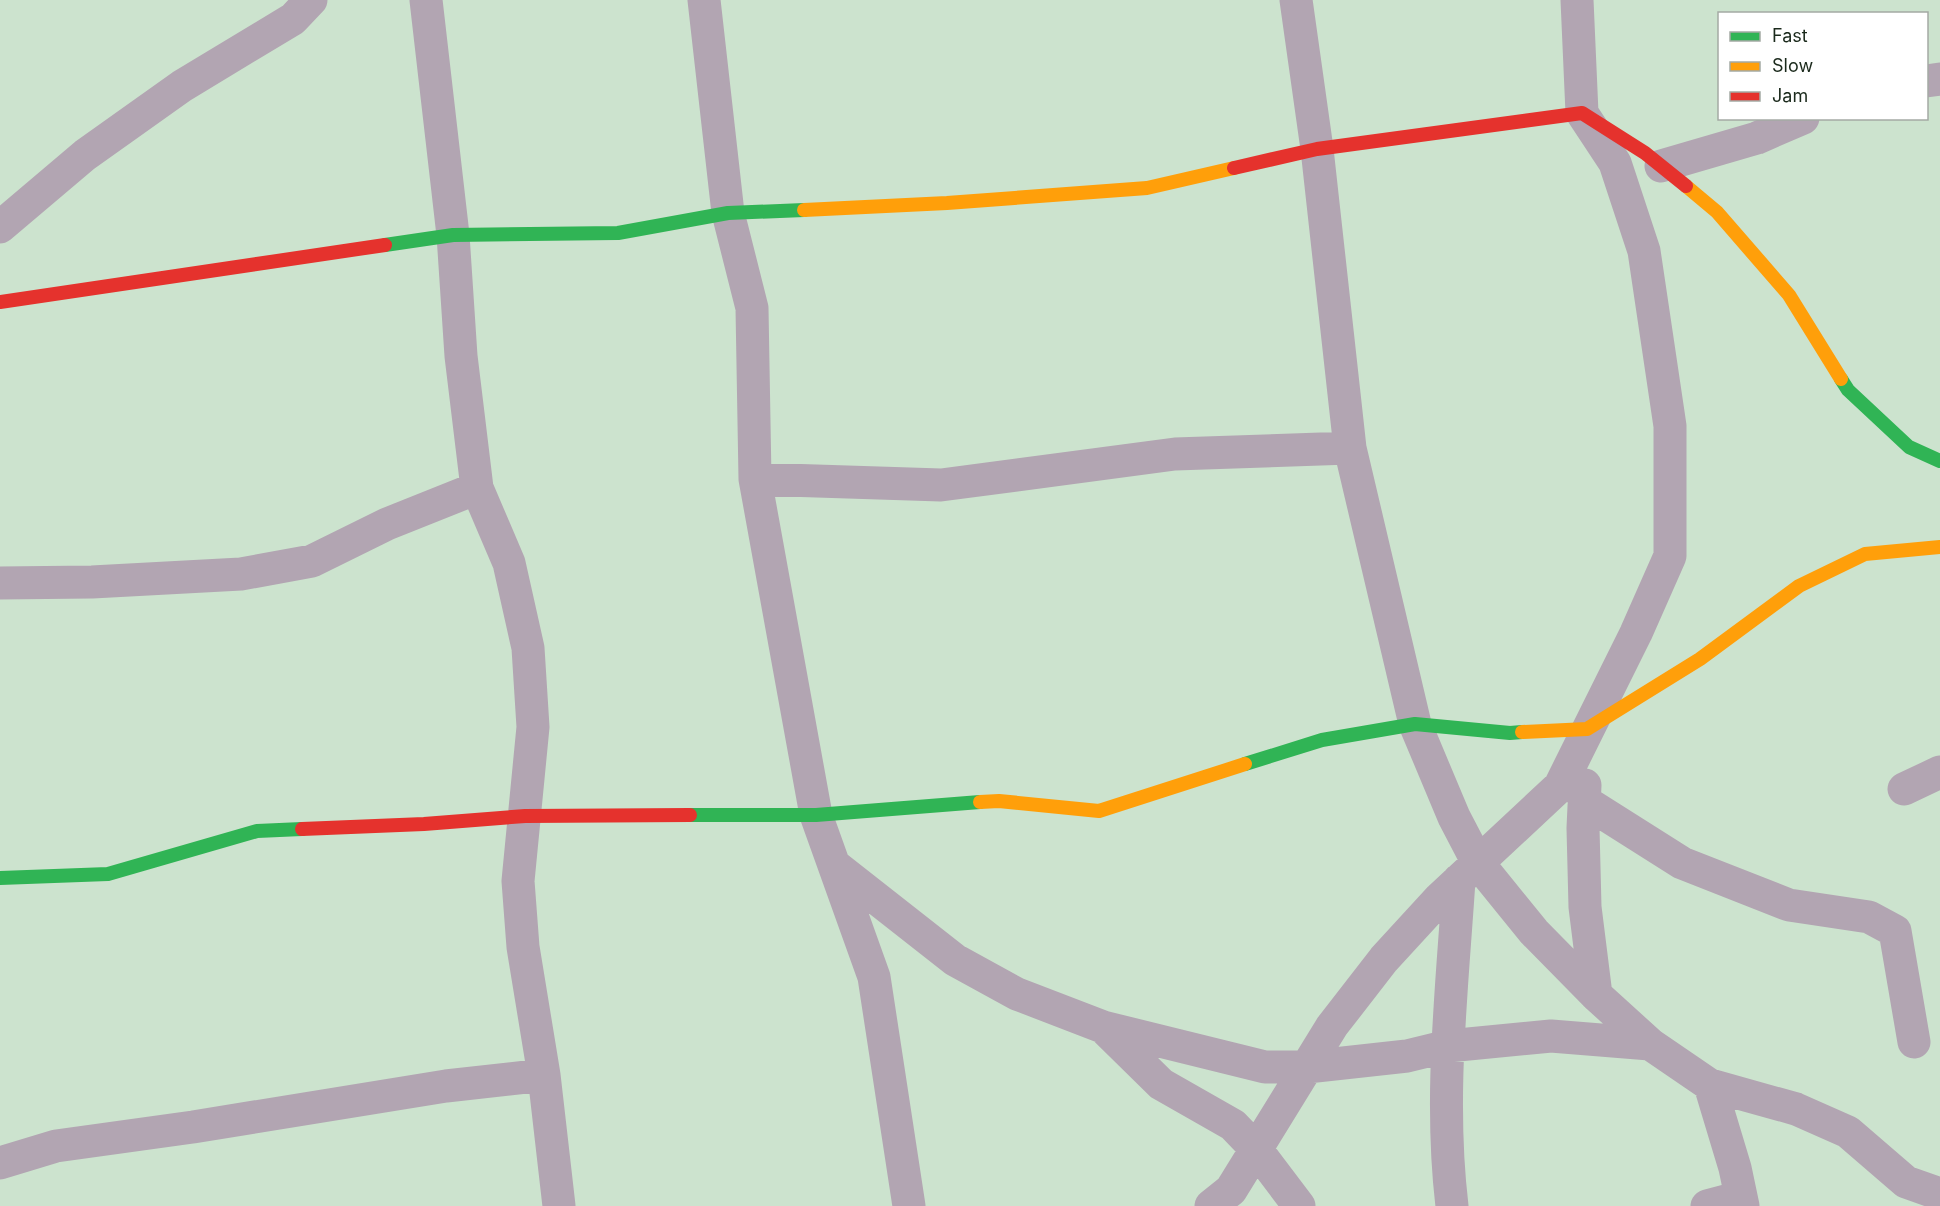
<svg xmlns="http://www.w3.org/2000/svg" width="1940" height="1206" viewBox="0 0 1940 1206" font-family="Inter,sans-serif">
<rect width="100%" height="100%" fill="#cce3ce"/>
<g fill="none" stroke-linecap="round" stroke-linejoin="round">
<path stroke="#b2a5b2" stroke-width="33" d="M426 0 453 235 461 356 477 488 509 563 528 648 533 727 518 881 523 947 544 1075 559 1206
M704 0 728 213 752 308 755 479 816 815 874 977 909 1206
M1296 0 1317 149 1350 448 1415 724 1454 817 1478 863 1534 932 1596 995 1650 1044 1710 1085 1796 1109 1848 1132 1906 1182 1940 1194
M1926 81 1940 79
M1661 166 1757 138 1803 118
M0 227 85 155 182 86 293 19 311 0
M755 479 941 485 1175 454 1350 448
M0 583 92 582 241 574 312 561 387 524 477 488
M1585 785 1583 828 1585 907 1596 995
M1904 789 1940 772
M1584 801 1682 863 1789 905 1869 917 1895 931 1914 1042
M834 865 955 960 1017 994 1103 1027 1161 1084 1233 1125 1256 1149 1299 1206
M1103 1027 1265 1067H1307L1407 1056 1448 1046 1551 1036 1650 1044
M1710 1085 1735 1168 1743 1206
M0 1163 56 1146 193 1127 446 1086 544 1075
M1211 1206 1231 1190 1332 1026 1384 959 1440 898 1560 786 1636 633 1670 556V426L1644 251 1615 163 1582 113 1577 0
M1452 1206C1439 1098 1452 989 1459 880
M1707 1206 1741 1197"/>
<path stroke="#30b455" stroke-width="14" d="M385 245 453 235 618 233 728 213 804 210
M1841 379 1848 390 1909 447 1940 461
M1245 764 1322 740 1415 724 1510 733 1522 732
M690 815H816L980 802
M0 878 108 874 257 831 302 829"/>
<path stroke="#ff9f0a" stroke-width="14" d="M1686 186 1717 212 1789 295 1841 379
M804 210 947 203 1147 188 1234 168
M1522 732 1587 729 1700 659 1799 586 1865 554 1940 547
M980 802 999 801 1099 811 1245 764"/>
<path stroke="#e5322d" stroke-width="14" d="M1234 168 1317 149 1582 113 1645 153 1686 186
M0 302 385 245
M302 829 424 824 525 816 690 815"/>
</g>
<rect x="1718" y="12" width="210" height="108" fill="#ffffff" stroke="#a4aaa4" stroke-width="1.5"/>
<rect x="1730" y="32" width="30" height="9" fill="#30b455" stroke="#a4aaa4" stroke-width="1.5"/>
<text x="1772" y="42" font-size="18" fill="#1b2a1c">Fast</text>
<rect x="1730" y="62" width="30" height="9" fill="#ff9f0a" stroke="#a4aaa4" stroke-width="1.5"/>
<text x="1772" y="72" font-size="18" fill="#1b2a1c">Slow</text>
<rect x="1730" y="92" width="30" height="9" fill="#e5322d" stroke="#a4aaa4" stroke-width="1.5"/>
<text x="1772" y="102" font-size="18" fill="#1b2a1c">Jam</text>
</svg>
